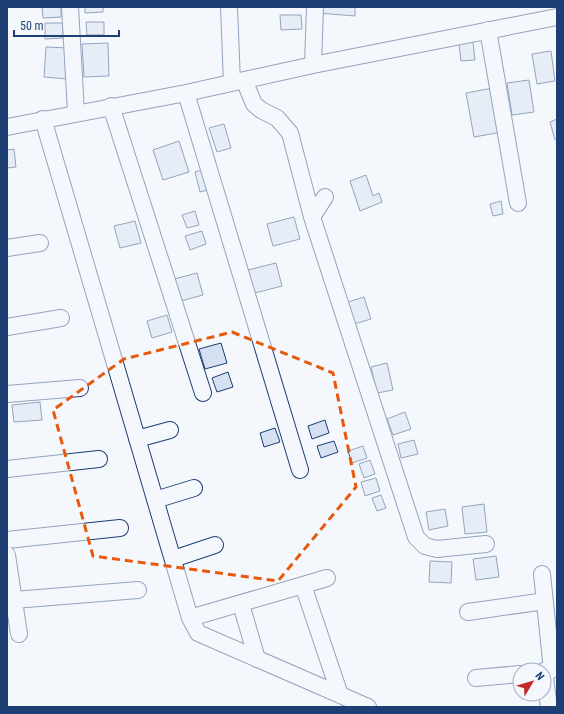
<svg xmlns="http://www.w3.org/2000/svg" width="564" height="714" viewBox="0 0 564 714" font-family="'Roboto Condensed',sans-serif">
<rect width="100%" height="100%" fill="#f4f7fb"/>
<path fill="#d5e0f0" stroke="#1d3f73" d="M42 7H61V17L43 18Z
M85 7H103V12L85 13Z
M318 7H355V16L318 13Z
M280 15H301L302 29 281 30Z
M86 22H104V35H87Z
M45 23H63V38L45 39Z
M473 42 475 60 461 61 459 44Z
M108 43 109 76 84 77 82 44Z
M46 47 69 48 67 79 44 77Z
M551 51 555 81 537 84 532 54Z
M529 80 534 112 512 115 507 83Z
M493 88 502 132 474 137 466 93Z
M557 119V139L555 140 550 122Z
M224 124 231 148 217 152 209 128Z
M179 141 189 172 163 180 153 150Z
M14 149 16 167 7 168V150Z
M206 169 211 189 200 192 195 172Z
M366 175 373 196 379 193 382 202 360 211 350 181Z
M501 201 503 214 493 216 490 204Z
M195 211 199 225 187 228 182 215Z
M294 217 300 239 273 246 267 224Z
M135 221 141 243 120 248 114 226Z
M202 231 206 244 190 250 185 236Z
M276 263 282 286 255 293 248 270Z
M197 273 203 295 181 301 174 279Z
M364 297 371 319 354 324 348 302Z
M167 315 172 332 152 338 147 321Z
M221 343 227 363 205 369 199 349Z
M387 363 393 390 377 393 371 367Z
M228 372 233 387 217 392 212 378Z
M40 402 42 420 14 422 12 405Z
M405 412 411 429 393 435 387 419Z
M325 420 329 433 312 439 308 426Z
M275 428 280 442 264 447 260 433Z
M414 440 418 454 401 458 398 444Z
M334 441 338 452 321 458 317 446Z
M363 446 367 458 352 463 348 451Z
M370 460 375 474 364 478 359 464Z
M376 478 380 491 365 496 361 482Z
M381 495 386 508 377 511 372 498Z
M484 504 487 532 465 534 462 507Z
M445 509 448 526 429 530 426 512Z
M496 556 499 577 476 580 473 559Z
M430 561 452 562 451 583 429 582Z"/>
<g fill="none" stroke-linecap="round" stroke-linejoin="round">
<defs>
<path id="minor" d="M70 7 76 112
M229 7 232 83
M488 30 518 203
M313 65 315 7
M244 80 254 104 261 110 277 118 290 133 312 217 416 537 425 546 437 549 486 544
M186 93 300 470
M111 106 203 393
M43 119 190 618
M7 127 186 93 313 65 557 17
M312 217 325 197
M7 248 40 243
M7 327 61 318
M7 394 80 388
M137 439 170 430
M7 469 99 459
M155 500 194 488
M7 540 120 528
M7 555 19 634
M173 559 215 545
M542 574 552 670
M327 578 190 618 198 633 368 707
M303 585 340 695
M14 600 138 590
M241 604 257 659
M468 612 545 601
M544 671 549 707
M476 678 520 674"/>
</defs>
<use href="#minor" stroke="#1d3f73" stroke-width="18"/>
<use href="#minor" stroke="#f4f7fb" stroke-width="16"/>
</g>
<path d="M0 0H564V714H0ZM232 332 333 373 356 487 278 581 93 556 53 410 124 359Z" fill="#f4f7fb" fill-opacity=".55" fill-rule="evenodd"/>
<path fill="none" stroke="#e8590c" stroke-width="3" stroke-dasharray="8 5" stroke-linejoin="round" d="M232 332 333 373 356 487 278 581 93 556 53 410 124 359Z"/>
<rect width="564" height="714" fill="none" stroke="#1d3f73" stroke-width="16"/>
<g transform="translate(532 682) rotate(52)"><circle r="19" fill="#f4f7fb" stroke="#9eadc5"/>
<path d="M0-3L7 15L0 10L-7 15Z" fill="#c62828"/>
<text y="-6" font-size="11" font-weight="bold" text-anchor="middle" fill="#1d3f73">N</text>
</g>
<path d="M14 30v6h105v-6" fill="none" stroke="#1d3f73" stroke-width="2"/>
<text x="20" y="30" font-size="12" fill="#1d3f73" stroke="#f4f7fb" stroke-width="3" paint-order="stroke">50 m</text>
</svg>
